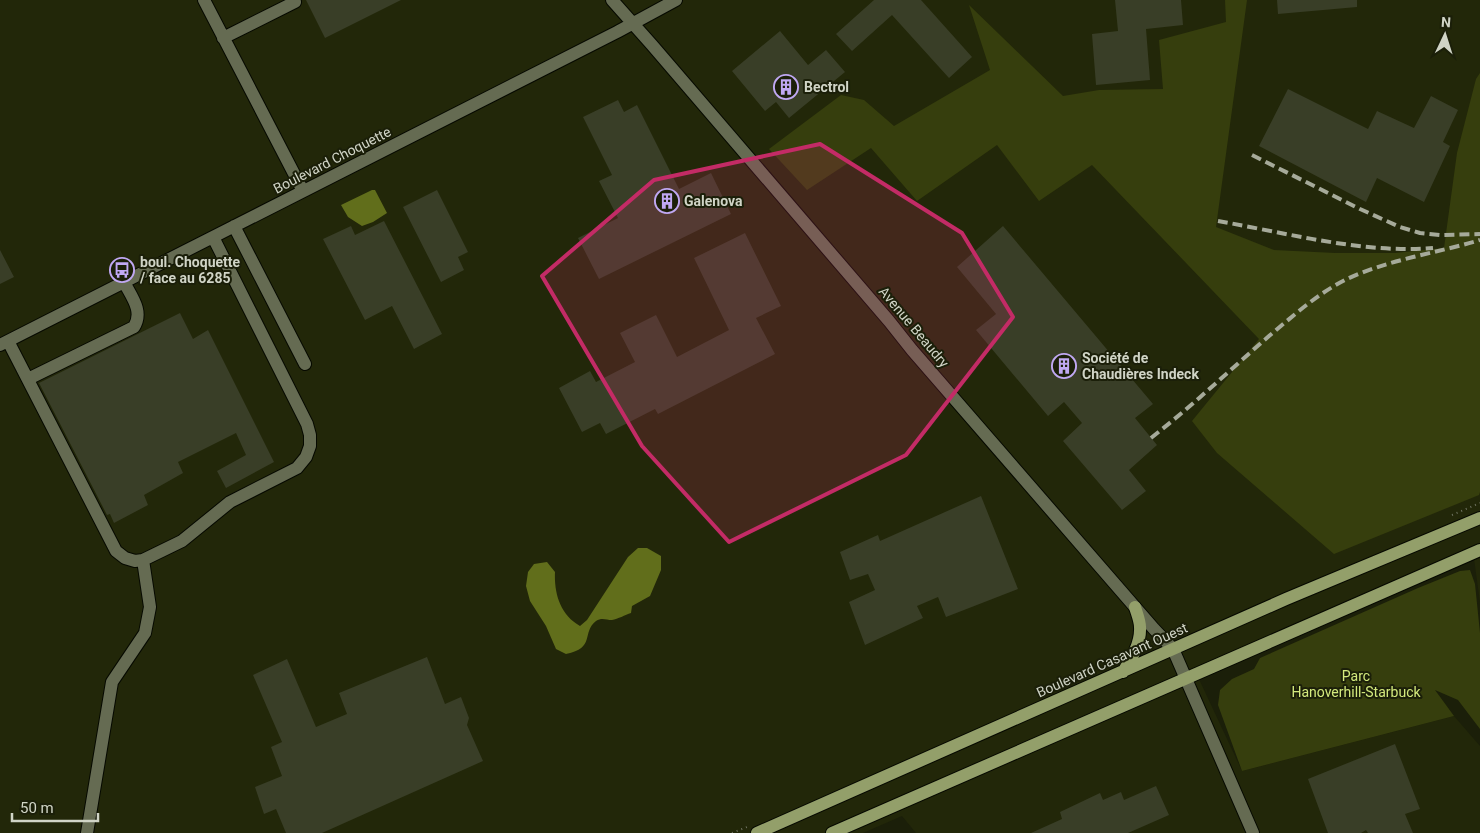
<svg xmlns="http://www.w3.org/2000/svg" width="1480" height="833" viewBox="0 0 1480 833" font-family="Roboto,sans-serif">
<rect width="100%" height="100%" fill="#1b1f09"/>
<path fill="#222709" d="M0 0H1480V602L1474 559 1198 677 1242 771 1454 716 1480 746V833H916L902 816 863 833H0Z"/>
<path fill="#363e0d" d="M1225 0H1247L1216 227 1274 250 1335 253H1395L1444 248 1457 153 1476 79 1480 73V492L1479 495 1334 554 1217 453 1192 421 1259 339 1092 165 1039 201 997 145 917 201 871 148 807 190 769 149 841 95 864 100 894 126 990 70 969 5 1063 96 1099 90 1163 89 1159 40 1226 22Z
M1470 570 1475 584 1480 633V729L1458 700 1435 690 1454 716 1242 771 1218 705 1220 690 1232 679 1254 669 1260 658 1418 588 1460 571Z"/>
<path fill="#616e1b" d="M372 190H375L387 213 373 222 362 226 348 217 341 205Z
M638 548H647L661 556V570L650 596 632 606 631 613C625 615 618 619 612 620 606 620 602 617 596 621 581 633 596 648 566 654L556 649 546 626 530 601 526 586 528 572 534 564 547 562 555 572C554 593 560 615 580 626L587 620 628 557Z"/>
<path fill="#393e27" d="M306 0H401L325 38Z
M874 0H921L972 57 949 78 892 15 852 51 836 34Z
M1115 0H1181L1183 25 1146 29 1150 80 1096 85 1092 34 1118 31Z
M1277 0H1357V7L1278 14Z
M780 31 808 65 826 50 845 72 789 118 776 102 765 111 732 71Z
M1288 89 1368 129 1377 111 1414 128 1431 96 1458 110 1443 142 1450 146 1424 202 1377 178 1366 202 1259 146Z
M618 100 624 112 637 105 679 189 711 173 731 214 599 279 578 238 618 218 599 181 612 175 583 117Z
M437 190 468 252 458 257 464 270 441 282 403 207Z
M384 221 442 334 414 349 392 306 365 320 323 239 351 226 355 235Z
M1003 226 1153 404 1135 418 1157 445 1129 470 1146 491 1122 510 1063 441 1082 423 1064 402 1048 416 976 330 996 314 957 267Z
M745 233 781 306 756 318 775 354 658 414 655 409 606 434 600 423 582 432 559 388 590 371 596 382 635 362 620 333 656 315 677 357 729 330 694 258Z
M0 250 14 277 0 284Z
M180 313 193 339 208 330 274 462 226 488 217 471 246 455 236 433 178 462 183 473 144 495 148 505 114 523 110 514 107 515 39 383Z
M981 496 1018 589 946 617 938 597 917 606 923 618 865 645 849 602 875 590 868 574 850 580 840 552 878 535 880 541Z
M427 657 445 704 461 697 469 718 467 725 483 761 322 833H286L276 809 264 814 255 787 282 776 271 747 282 742 253 675 287 659 316 727 347 714 339 693Z
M1395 744 1420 809 1405 814 1413 833H1368L1366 830 1361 833H1328L1308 779Z
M1156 786 1169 815 1128 833H1031L1062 819 1060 812 1100 793 1103 800 1121 792 1124 800Z"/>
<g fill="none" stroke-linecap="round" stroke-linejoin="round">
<defs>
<path id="minor" d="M204 0 303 191
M612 0 652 45 889 321 912 350 1154 629 1173 649 1253 833
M223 38 295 2
M234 226 305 364
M8 341 116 551 125 558 135 561 143 560 182 541 230 502 297 468 306 457 310 446V435L307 424 213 237
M0 345 617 32 676 0
M28 379 134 327C144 311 131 296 124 282
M87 833 112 682 145 633 150 607 143 560"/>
<path id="major" d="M1123 672C1131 659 1141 644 1140 627 1140 621 1137 614 1135 607
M757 833 1286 599 1480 518
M832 833 1480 550"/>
</defs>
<use href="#minor" stroke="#060900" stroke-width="14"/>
<use href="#major" stroke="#060900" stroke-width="14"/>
<path stroke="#6f7361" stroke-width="2" stroke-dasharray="1 4" stroke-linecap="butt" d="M1452 515 1480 503
M732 833 747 827"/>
<use href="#minor" stroke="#656b52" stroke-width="12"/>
<use href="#major" stroke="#939f6a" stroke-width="12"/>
<path stroke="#a6aa9a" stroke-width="4" stroke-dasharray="10 5" stroke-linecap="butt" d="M1252 155 1360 209 1400 227 1420 233 1440 235 1480 234
M1218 221C1287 233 1364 254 1433 248
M1151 438C1192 406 1230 370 1269 336 1293 316 1317 294 1345 280 1386 260 1437 253 1480 240"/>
</g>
<path fill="#c32b66" fill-opacity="0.2" stroke="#c32b66" stroke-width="4" stroke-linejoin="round" d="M820 144 962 233 1013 317 906 455 729 542 642 446 542 276 654 180Z"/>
<defs>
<symbol id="building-ring" viewBox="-11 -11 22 22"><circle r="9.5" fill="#1b1f09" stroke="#c0a8f3" stroke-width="1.5"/><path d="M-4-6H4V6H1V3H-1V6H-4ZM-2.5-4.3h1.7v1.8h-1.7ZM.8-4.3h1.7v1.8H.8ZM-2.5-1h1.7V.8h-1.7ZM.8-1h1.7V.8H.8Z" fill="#c0a8f3"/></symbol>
<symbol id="bus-ring" viewBox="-11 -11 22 22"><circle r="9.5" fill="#1b1f09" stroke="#c0a8f3" stroke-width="1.5"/><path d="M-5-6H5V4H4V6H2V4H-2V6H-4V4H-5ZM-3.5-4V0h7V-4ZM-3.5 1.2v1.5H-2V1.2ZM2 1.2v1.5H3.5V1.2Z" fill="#c0a8f3"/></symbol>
</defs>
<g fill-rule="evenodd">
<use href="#building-ring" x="772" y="73" width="28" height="28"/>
<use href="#building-ring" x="653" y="187" width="28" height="28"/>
<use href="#bus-ring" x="108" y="256" width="28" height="28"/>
<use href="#building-ring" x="1050" y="352" width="28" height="28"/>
</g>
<g text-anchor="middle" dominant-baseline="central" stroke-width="4" stroke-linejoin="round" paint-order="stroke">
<g font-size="14" font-weight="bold" fill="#d0d4c6" stroke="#1b1f09" text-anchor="start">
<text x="804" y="87">Bectrol</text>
<text x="684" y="201">Galenova</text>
<text x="140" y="262">boul. Choquette<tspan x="140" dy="16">/ face au 6285</tspan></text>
<text x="1082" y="358">Société de<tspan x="1082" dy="16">Chaudières Indeck</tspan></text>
</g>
<g font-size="14" fill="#d0d4c6" stroke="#1b1f09">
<text transform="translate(332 160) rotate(-27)">Boulevard Choquette</text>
<text transform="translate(914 327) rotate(50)">Avenue Beaudry</text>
<text transform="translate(1112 660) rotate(-24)">Boulevard Casavant Ouest</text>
</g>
<g font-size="14" fill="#d3e97d" stroke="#1b1f09">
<text x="1356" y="676">Parc<tspan x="1356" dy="16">Hanoverhill-Starbuck</tspan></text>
</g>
</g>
<g transform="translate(1445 35) rotate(4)" stroke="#1b1f09" stroke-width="4" paint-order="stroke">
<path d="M0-4L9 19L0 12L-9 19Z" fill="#d0d4c6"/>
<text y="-8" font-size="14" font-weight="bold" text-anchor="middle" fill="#d0d4c6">N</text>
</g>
<path d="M12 813v8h86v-8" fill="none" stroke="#d0d4c6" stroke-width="2.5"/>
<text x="20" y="813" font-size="15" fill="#d0d4c6" stroke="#1b1f09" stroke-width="4" paint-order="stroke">50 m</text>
</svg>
